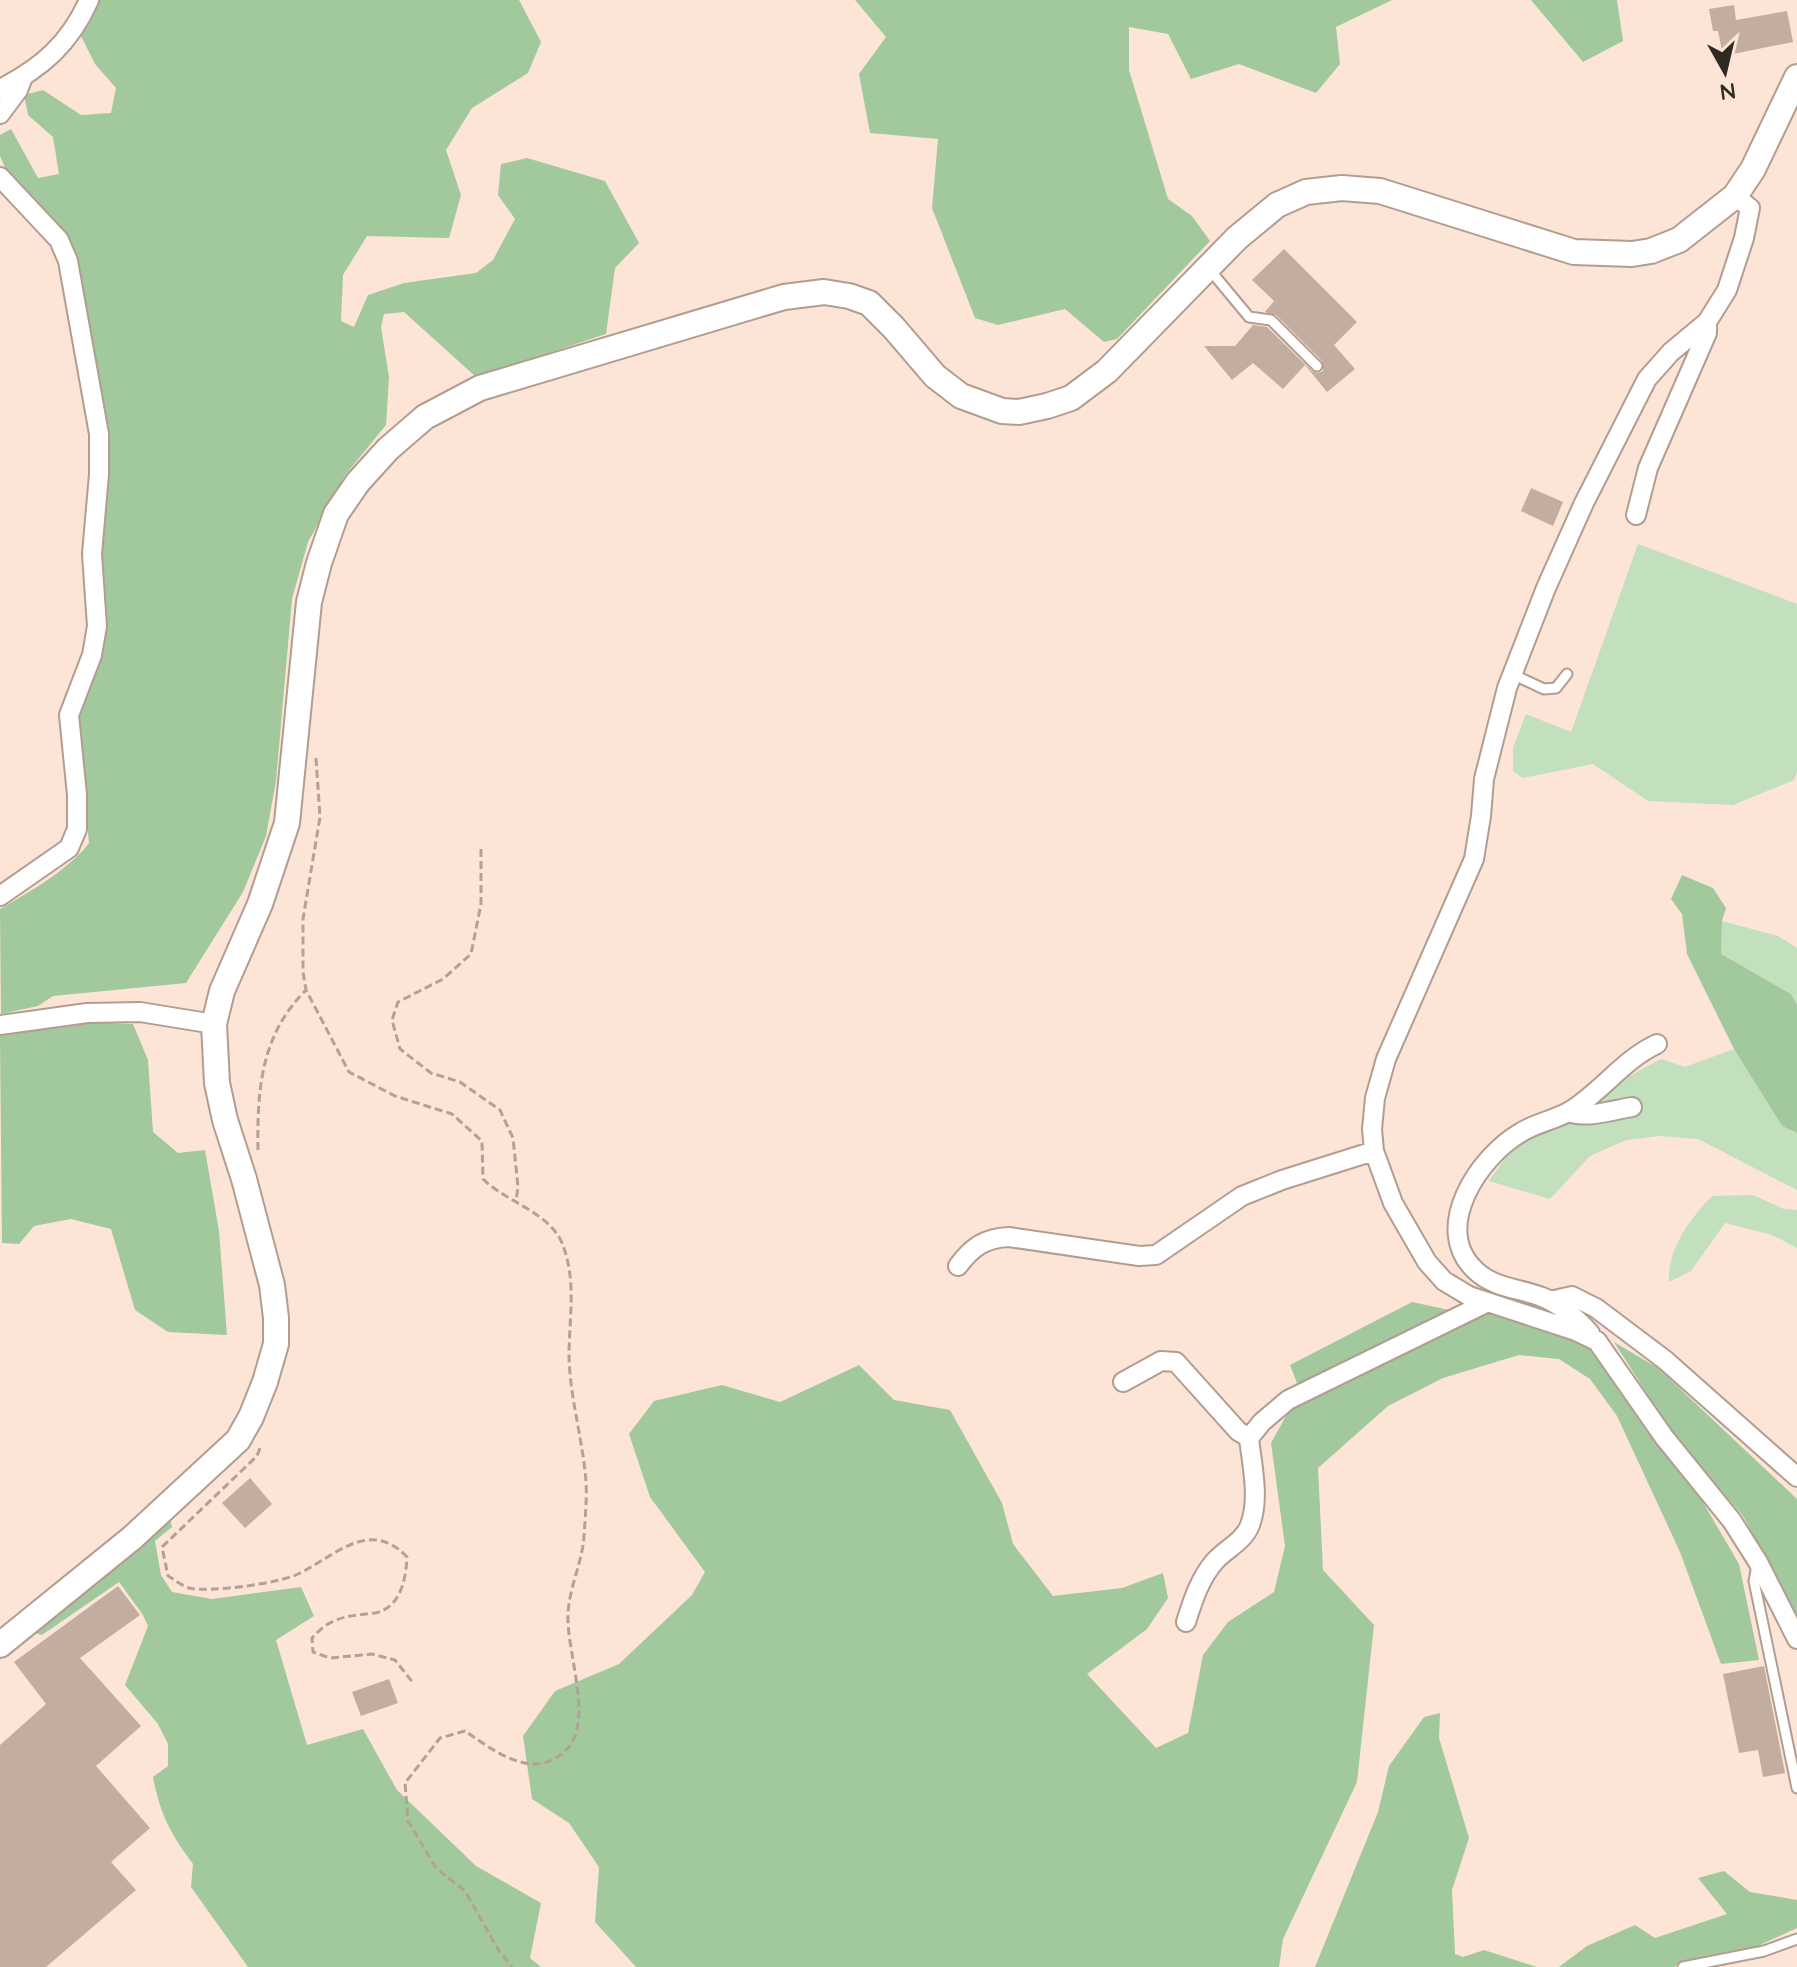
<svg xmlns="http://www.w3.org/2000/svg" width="1797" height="1967" viewBox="0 0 1797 1967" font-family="Quicksand,sans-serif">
<rect width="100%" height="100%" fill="#fce5d7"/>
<path fill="#c2dfbe" d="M1638 544 1797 604V772L1794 780 1733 805 1648 801 1593 764 1523 778 1513 771V748L1526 714 1571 732Z
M1722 921 1778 936 1797 948V1005L1791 994 1721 954Z
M1734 1049 1782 1126 1797 1133V1190L1698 1139 1660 1136 1626 1140 1590 1156 1550 1199 1489 1181 1511 1150 1574 1106 1661 1059 1685 1067Z
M1753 1195 1784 1209 1797 1210V1248L1772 1235 1725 1223 1691 1271 1669 1282C1667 1249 1690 1219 1712 1196Z"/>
<path fill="#a2c89d" d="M97 0H519L541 42 528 73 472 108 446 150 461 195 449 238 367 236 343 275 341 321 354 327 368 295 404 283 476 273 493 260 515 219 498 195 501 164 527 158 605 181 639 243 615 268 606 334 476 377 404 312 384 314 381 327 389 377 386 425 346 474 308 542 292 599 276 781 266 836 243 892 186 983 53 996 38 1006 1 1014 0 909C31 891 67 871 89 843L76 715 103 618 101 554 104 514 73 271 11 181 0 156V135L11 129 38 178 59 174 53 137 28 115 24 95 43 90 81 115 111 113 116 88 95 64 80 34Z
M855 0H1392L1336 27 1340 64 1316 93 1239 64 1191 79 1168 34 1129 27V70L1168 199 1192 216 1210 241 1117 339 1104 342 1065 309 998 325 975 318 932 208 938 139 870 133 859 74 886 37Z
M1531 0H1617L1623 41 1583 62Z
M1682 875 1713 888 1726 908 1722 921 1721 954 1791 994 1797 1005V1133L1782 1126 1734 1049 1687 954 1682 914 1671 899Z
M84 1022 133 1024 148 1060 153 1132 178 1153 205 1150 219 1231 227 1335 168 1332 135 1310 111 1229 71 1219 34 1226 19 1244 2 1243 0 1036Z
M1412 1302 1468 1314 1523 1317 1595 1342 1654 1435 1697 1492 1739 1564 1759 1660 1721 1664 1680 1552 1617 1416 1590 1379 1559 1359 1519 1355 1443 1378 1388 1406 1318 1468 1323 1570 1374 1625 1357 1782 1283 1939 1279 1967H636L595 1922 599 1867 569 1823 532 1799 523 1736 555 1691 619 1664 692 1595 705 1572 650 1497 629 1434 654 1401 722 1385 780 1402 859 1365 894 1400 950 1410 1002 1503 1013 1544 1053 1596 1122 1588 1163 1573 1168 1598 1147 1629 1087 1674 1156 1748 1188 1733 1203 1655 1228 1622 1274 1592 1285 1546 1271 1443 1300 1391 1290 1365Z
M1614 1342 1658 1368 1797 1499V1617L1743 1516 1674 1436Z
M170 1518 172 1527 155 1541 161 1575 172 1592 212 1599 301 1587 314 1616 276 1640 307 1745 363 1729 397 1790 476 1866 541 1903 530 1958 541 1967H248L191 1887 193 1864C170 1833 160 1814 153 1777L168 1766V1744L158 1724 125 1685 148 1626 143 1615 119 1582 42 1635 32 1632Z
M1440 1713 1439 1738 1469 1838 1452 1890 1455 1954 1463 1957 1484 1950 1537 1967H1315L1378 1812 1389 1766 1424 1717Z
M1724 1871 1750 1892 1797 1900V1928L1758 1946 1683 1961 1674 1967H1559L1587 1946 1635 1925 1655 1938 1727 1914 1698 1878Z"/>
<path fill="#c3aca0" d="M1734 5 1736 20 1787 11 1793 42 1723 56 1718 31H1713L1709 9Z
M1284 249 1357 322 1334 345 1355 369 1327 392 1305 365 1283 389 1253 363 1232 380 1204 346H1235L1253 325 1267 327 1312 371 1318 373 1323 371 1322 361 1276 315 1265 312 1274 301 1252 280Z
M1531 488 1563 502 1553 526 1521 511Z
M250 1478 272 1504 245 1528 222 1503Z
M118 1586 140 1615 80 1658 141 1726 96 1766 150 1828 111 1862 136 1890 46 1967H0V1745L46 1704 14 1662Z
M1764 1666 1785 1773 1763 1777 1758 1750 1739 1753 1723 1674Z
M389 1679 398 1703 361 1716 352 1692Z"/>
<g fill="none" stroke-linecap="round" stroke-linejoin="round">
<defs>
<path id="lane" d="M1210 270 1249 317 1271 320 1317 366
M1512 674 1544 689 1556 688 1567 674
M1757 1565 1754 1581 1797 1788
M1683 1967 1764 1951 1797 1939"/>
<path id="street" d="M0 89C42 68 70 43 89 0
M0 114 18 90 23 77
M0 177 59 240 68 261 99 434V474L92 554 97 626 92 655 69 715 77 795V829L69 848 0 896
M1735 196 1750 208 1744 238 1727 290 1707 322 1671 352 1647 379 1584 503 1546 588 1507 688 1484 779 1481 816 1474 859 1386 1059 1375 1098 1372 1129 1374 1151 1393 1203 1427 1262 1444 1281 1469 1296 1576 1331 1597 1341 1664 1437 1732 1521 1758 1562 1797 1639
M1636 515 1648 468 1707 333V322
M0 1025 87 1013 140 1012 214 1024
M1569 1112C1586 1119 1613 1110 1632 1107
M958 1266C972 1247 985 1238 1009 1237L1139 1256 1156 1255 1242 1196 1282 1180 1374 1151
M1550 1301 1572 1296 1596 1308 1665 1360 1797 1477
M1590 1333C1577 1319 1560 1304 1542 1297 1519 1288 1493 1288 1475 1270 1431 1228 1479 1157 1520 1133 1535 1123 1555 1120 1570 1111 1601 1092 1624 1059 1657 1044
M1123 1382 1161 1361 1176 1362 1238 1431 1249 1438
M1186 1622C1193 1600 1200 1578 1215 1561 1226 1549 1244 1541 1250 1525 1260 1498 1252 1466 1249 1438L1262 1422 1288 1400 1486 1303"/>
<path id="secondary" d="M0 1645 132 1538 238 1440 251 1417 265 1382 276 1344V1318L272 1285 244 1179 225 1120 217 1083 214 1024 222 991 260 904 287 823 309 602 319 563 336 514 358 482 388 449 425 417 480 388 784 297 824 292 849 296 869 303 894 328 935 376 961 396 1002 411 1019 412 1047 406 1071 398 1107 371 1237 238 1277 205 1306 192 1342 188 1380 191 1574 252 1632 254 1651 251 1679 240 1735 196 1753 169 1797 77"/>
</defs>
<use href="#lane" stroke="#b29d90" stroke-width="13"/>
<use href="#street" stroke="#b29d90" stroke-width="22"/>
<use href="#secondary" stroke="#b29d90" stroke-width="28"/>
<path stroke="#b3a197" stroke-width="3" stroke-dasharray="8 4" stroke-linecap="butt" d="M316 758 320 817 303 919V972L306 990 349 1072 395 1096 452 1114 482 1141 483 1179C506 1202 549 1212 562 1243 577 1280 569 1318 569 1356 570 1399 583 1440 586 1482 587 1500 585 1519 584 1537 582 1563 569 1588 568 1614 566 1650 594 1722 567 1749 535 1783 494 1751 465 1731L440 1738 405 1783 408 1821 436 1868 465 1891 499 1951 512 1967
M481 849V904L471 954 443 979 398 1002 392 1020 400 1049 431 1073 460 1082 500 1110 513 1138 518 1187 516 1201
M258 1150C257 1089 261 1035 306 990
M260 1448 257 1456 162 1547 168 1576C174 1579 182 1586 189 1588 208 1593 281 1583 298 1574 334 1557 369 1517 407 1557 406 1578 401 1608 375 1613 360 1615 346 1615 332 1622 324 1625 318 1632 312 1638L313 1652 330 1658 372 1654 395 1660 414 1684"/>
<use href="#lane" stroke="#fff" stroke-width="9"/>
<use href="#street" stroke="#fff" stroke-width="18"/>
<use href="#secondary" stroke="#fff" stroke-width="24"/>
</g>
<g transform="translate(1725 72) rotate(172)" stroke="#fce5d7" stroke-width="6" paint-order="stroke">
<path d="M0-6L14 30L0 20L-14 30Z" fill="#312924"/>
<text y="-12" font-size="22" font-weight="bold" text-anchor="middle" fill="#312924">N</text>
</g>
</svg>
